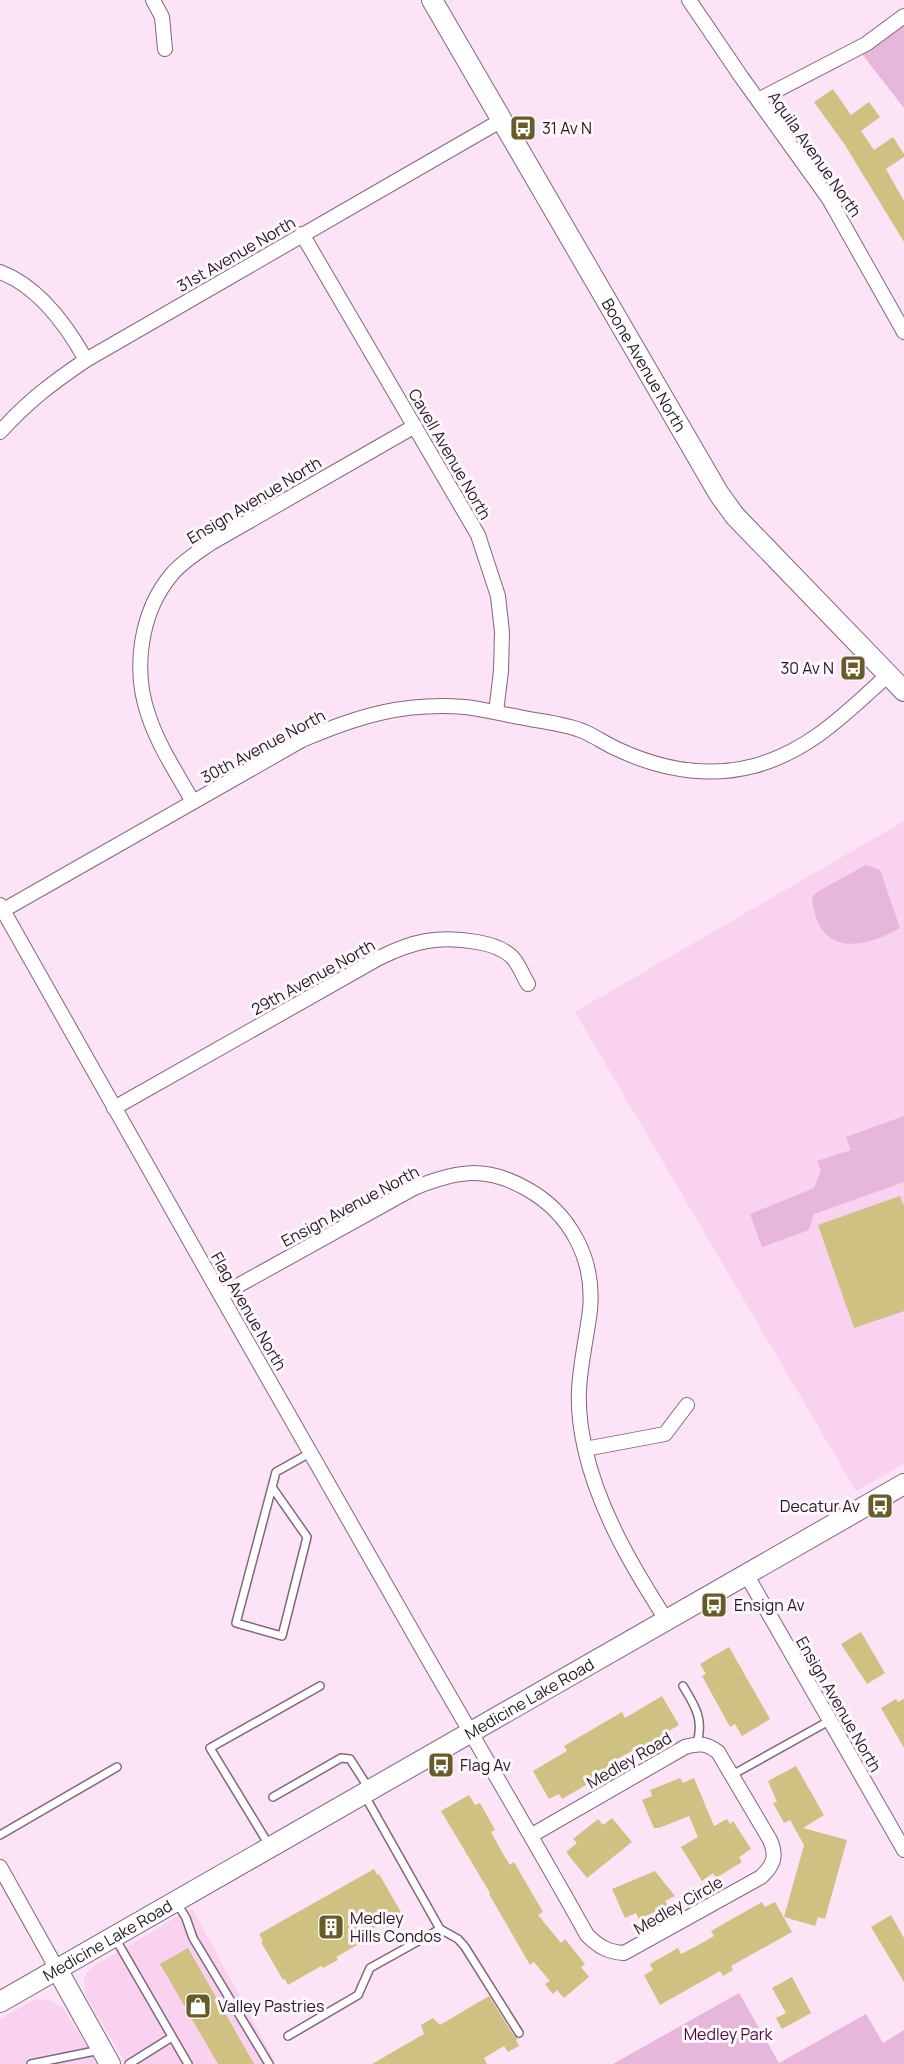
<svg xmlns="http://www.w3.org/2000/svg" width="904" height="2064" viewBox="0 0 904 2064" font-family="Manrope,sans-serif">
<rect width="100%" height="100%" fill="#fde3f6"/>
<path fill="#f8d2ee" d="M904 821V1464L856 1491 575 1012Z
M192 1908 276 2064H126L86 1996 84 1982 86 1973 94 1966Z
M36 1999 53 2001 63 2008 98 2064H0V2019Z"/>
<path fill="#e7b6db" d="M904 16V108L858 49Z
M866 865 880 870 900 928C860 951 818 955 812 898L817 892Z
M904 1116V1182L814 1214 809 1230 762 1247 750 1214 814 1188 821 1170 817 1161 851 1150 846 1137Z
M739 1993 779 2063 866 2014 883 2043 904 2030V2064H613Z"/>
<path fill="#cec182" d="M833 89 851 115 869 102 880 117 861 131 874 150 893 137 904 154V157L886 169 904 201V242L845 145 814 102Z
M900 1196 904 1206V1311L854 1328 818 1225Z
M861 1632 885 1673 867 1684 841 1644Z
M729 1647 770 1719 742 1736 735 1724 730 1727 702 1676 706 1674 700 1664Z
M662 1696 679 1725 667 1732 670 1737 645 1752 642 1746 630 1752 609 1764 612 1770 562 1799 559 1794 549 1799 533 1771 567 1751 564 1746 622 1712 625 1718Z
M896 1699 898 1702 904 1699V1748L881 1708Z
M796 1766 824 1815 803 1828 847 1840 825 1919 818 1917 815 1926 784 1917 804 1845 790 1820 784 1823 773 1803 777 1802 768 1781Z
M680 1778 683 1783 694 1778 714 1826 727 1819 730 1824 733 1821 751 1849 739 1857 742 1862 716 1878 713 1873 702 1881 681 1847 698 1837 689 1816 659 1828H654L642 1800 652 1796 650 1790Z
M469 1795 475 1805 480 1803 495 1830 491 1832 503 1854 510 1865 514 1862 543 1912 538 1915 561 1943 565 1939 585 1964 581 1967 589 1977 564 1998 557 1990 553 1994 545 1984 550 1981 534 1962 530 1965 489 1894 490 1893 441 1811Z
M612 1818 632 1842 587 1878 566 1852 577 1843 573 1839 598 1819 603 1825Z
M374 1869 377 1875 379 1874 401 1912 399 1913 403 1919 387 1928 384 1922 361 1935 364 1941 336 1957 338 1960 323 1968 321 1966 288 1985 285 1979 283 1980 261 1942 263 1941 259 1934Z
M655 1871 675 1896 665 1901 668 1906 639 1919 636 1913 625 1918 612 1889Z
M762 1902 765 1907 775 1902 792 1932 731 1966 733 1970 723 1976 720 1971 660 2005 644 1975 653 1970 650 1964 678 1948 681 1954 693 1948 714 1936 711 1931Z
M891 1915 904 1938V1982L871 1927Z
M188 1948 254 2064H218L160 1964Z
M792 1977 811 2013 782 2029 776 2018 786 2013 772 1988Z
M489 1996 514 2036 518 2038 516 2040 519 2046 508 2052 504 2046 484 2058 487 2064H372L424 2034 421 2025 433 2018 440 2025Z"/>
<g fill="none" stroke-linecap="round" stroke-linejoin="round">
<defs>
<path id="lane" d="M272 1487 307 1537 282 1636 236 1623 272 1487 276 1472 310 1453
M683 1686C695 1706 704 1719 697 1743
M732 1775 829 1721
M273 1797 341 1758 350 1759 368 1787
M0 1835 117 1767
M269 1845 210 1748 320 1686
M177 1903 186 1918 193 1938 269 2064
M440 1929 458 1939 465 1947 519 2033
M115 1938 188 2064
M288 2036 358 1995 370 1968 440 1929 365 1796
M31 2064 100 2050
M129 2064 172 2037"/>
<path id="street" d="M153 0 162 17 165 49
M689 0 742 78 829 199 904 332
M758 100 866 44 904 16
M302 234 478 535 498 596 502 632 501 671 496 712
M0 272C38 286 67 326 86 360
M0 432C28 401 52 383 86 360L502 120
M193 802C178 775 159 747 149 717 132 670 140 612 172 574 183 561 198 552 211 543L415 426
M0 905C137 1149 276 1393 415 1636 472 1736 531 1834 587 1935 599 1947 608 1952 624 1953L761 1877C774 1865 777 1856 770 1840L718 1752C706 1743 699 1743 685 1747L532 1835
M0 912 302 740C358 716 404 702 465 707 483 709 501 714 519 717 542 722 564 723 585 732 596 737 606 744 617 749 660 769 708 778 754 766 810 751 847 712 888 675
M114 1108 379 958C413 941 439 935 477 942 489 944 502 948 511 956 518 962 523 976 528 984
M221 1295 414 1188C456 1171 485 1165 527 1189 570 1213 595 1259 590 1310 587 1336 580 1364 579 1391 578 1410 581 1431 585 1449 599 1511 633 1568 667 1621
M585 1449 665 1434 687 1405
M746 1574 904 1850
M0 1867 57 1969"/>
<g id="secondary">
<path id="s1" d="M432 0 719 494 735 516 904 691"/>
<path d="M57 1969 110 2064"/>
<path id="s2" d="M0 2002 904 1484"/>
</g>
</defs>
<use href="#lane" stroke="#82677c" stroke-width="10"/>
<use href="#street" stroke="#82677c" stroke-width="16"/>
<use href="#secondary" stroke="#82677c" stroke-width="22"/>
<use href="#lane" stroke="#fff" stroke-width="7"/>
<use href="#street" stroke="#fff" stroke-width="14"/>
<use href="#secondary" stroke="#fff" stroke-width="20"/>
</g>
<defs>
<symbol id="bus-square" viewBox="-11 -11 22 22"><rect x="-9" y="-9" width="18" height="18" rx="4" fill="#675c29" stroke="#fef7fc"/><path d="M-5-6H5V4H4V6H2V4H-2V6H-4V4H-5ZM-3.5-4V0h7V-4ZM-3.5 1.2v1.5H-2V1.2ZM2 1.2v1.5H3.5V1.2Z" fill="#fff"/></symbol>
<symbol id="building-square" viewBox="-11 -11 22 22"><rect x="-9" y="-9" width="18" height="18" rx="4" fill="#675c29" stroke="#fef7fc"/><path d="M-4-6H4V6H1V3H-1V6H-4ZM-2.5-4.3h1.7v1.8h-1.7ZM.8-4.3h1.7v1.8H.8ZM-2.5-1h1.7V.8h-1.7ZM.8-1h1.7V.8H.8Z" fill="#fff"/></symbol>
<symbol id="shop-square" viewBox="-11 -11 22 22"><rect x="-9" y="-9" width="18" height="18" rx="4" fill="#675c29" stroke="#fef7fc"/><path d="M-5-2.5h2.3a2.7 3.5 0 0 1 5.4 0H5L5.5 6h-11ZM-1.5-2.5h3a1.5 2.3 0 0 0-3 0Z" fill="#fff"/></symbol>
</defs>
<g fill-rule="evenodd">
<use href="#bus-square" x="508" y="113" width="30" height="30"/>
<use href="#bus-square" x="838" y="653" width="30" height="30"/>
<use href="#bus-square" x="865" y="1491" width="30" height="30"/>
<use href="#bus-square" x="699" y="1590" width="30" height="30"/>
<use href="#bus-square" x="426" y="1750" width="30" height="30"/>
<use href="#building-square" x="316" y="1912" width="30" height="30"/>
<use href="#shop-square" x="183" y="1991" width="30" height="30"/>
</g>
<g text-anchor="middle" dominant-baseline="central" stroke-width="6" stroke-linejoin="round" paint-order="stroke">
<g font-size="16" fill="#241922" stroke="#fef7fc" text-anchor="start">
<text x="542" y="128">31 Av N</text>
<text x="834" y="668" text-anchor="end">30 Av N</text>
<text x="860" y="1506" text-anchor="end">Decatur Av</text>
<text x="734" y="1605">Ensign Av</text>
<text x="460" y="1765">Flag Av</text>
<text x="350" y="1918">Medley<tspan x="350" dy="18">Hills Condos</tspan></text>
<text x="218" y="2006">Valley Pastries</text>
</g>
<g font-size="16" fill="#241922" stroke="#fef7fc">
<text transform="translate(815 154) rotate(55)">Aquila Avenue North</text>
<text transform="translate(236 254) rotate(-30)">31st Avenue North</text>
<text stroke="none"><textPath href="#s1" startOffset="422">Boone Avenue North</textPath></text>
<text transform="translate(450 454) rotate(60)">Cavell Avenue North</text>
<text transform="translate(254 500) rotate(-31)">Ensign Avenue North</text>
<text transform="translate(263 746) rotate(-28)">30th Avenue North</text>
<text transform="translate(313 977) rotate(-29)">29th Avenue North</text>
<text transform="translate(350 1206) rotate(-28)">Ensign Avenue North</text>
<text transform="translate(249 1311) rotate(60)">Flag Avenue North</text>
<text stroke="none"><textPath href="#s2" startOffset="610">Medicine Lake Road</textPath></text>
<text transform="translate(839 1704) rotate(60)">Ensign Avenue North</text>
<text transform="translate(629 1760) rotate(-30)">Medley Road</text>
<text transform="translate(678 1905) rotate(-30)">Medley Circle</text>
<text stroke="none"><textPath href="#s2" startOffset="124">Medicine Lake Road</textPath></text>
</g>
<g font-size="16" fill="#4a0b41" stroke="#fef7fc">
<text x="728" y="2034">Medley Park</text>
</g>
</g>
</svg>
